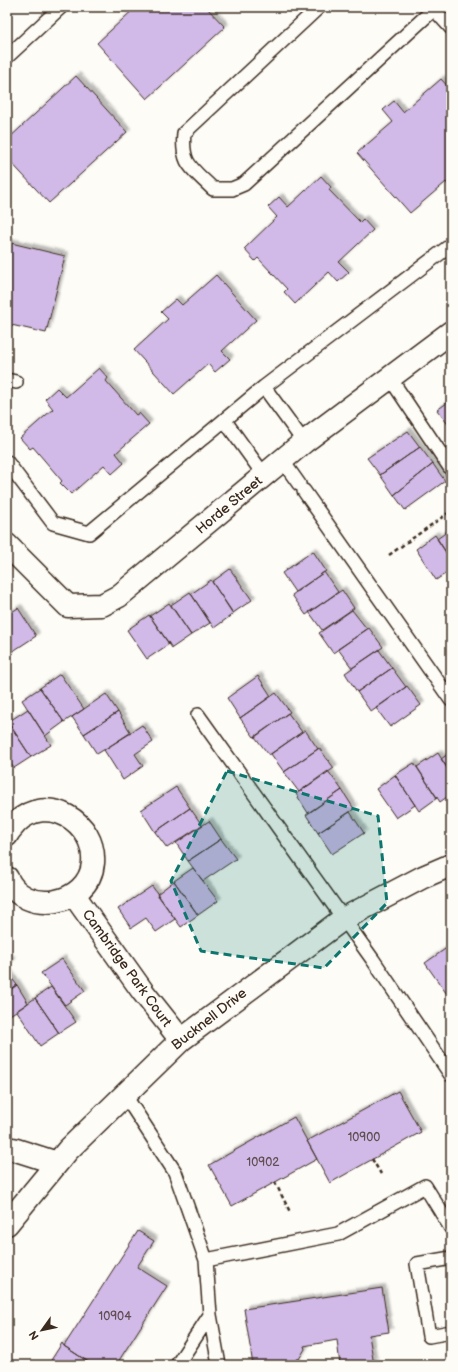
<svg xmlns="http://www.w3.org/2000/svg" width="458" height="1372" viewBox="0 0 458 1372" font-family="'Balsamiq Sans',sans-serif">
<defs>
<filter id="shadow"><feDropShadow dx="3.5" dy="-3.5" stdDeviation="1" flood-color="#0004"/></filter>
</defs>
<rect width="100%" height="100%" fill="#fdfcf7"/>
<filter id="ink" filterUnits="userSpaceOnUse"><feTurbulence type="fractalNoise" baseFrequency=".025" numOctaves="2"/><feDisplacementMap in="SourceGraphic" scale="8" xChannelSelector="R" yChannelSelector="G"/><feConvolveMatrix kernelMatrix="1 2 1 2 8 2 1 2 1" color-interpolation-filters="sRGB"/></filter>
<g filter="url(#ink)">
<path fill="#d1b9e8" stroke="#3b2a1e" filter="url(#shadow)" d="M136 7H206L225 27 147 99 97 43Z
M76 76 127 132 49 203 7 158V140Z
M441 79 451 90V188L446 182 410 213 357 153 393 122 383 110 394 101 403 112Z
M321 176 331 187 329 190 360 222 363 219 373 230 339 262 349 272 338 282 329 272 295 304 284 292 287 289 258 258 255 261 244 249 277 217 268 207 279 197 288 207Z
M7 242 65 256 46 333 7 324Z
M216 275 256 320 222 351 230 359 215 372 208 364 174 394 134 350 168 319 161 312 176 299 182 305Z
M99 368 108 378 106 381 136 415 139 413 149 424 116 453 124 463 112 474 104 465 71 494 60 483 62 481 33 447 30 449 20 438 53 409 45 399 57 388 66 397Z
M451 400V426L450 427 437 410Z
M408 431 420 447 380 475 367 458Z
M420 447 433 464 394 495 380 475Z
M433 464 445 481 405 510 394 495Z
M451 529V560L437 539Z
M435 535 451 560V570L436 580 416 549Z
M313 551 326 571 295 592 282 573Z
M230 569 252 600 233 613 212 582Z
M324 572 338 592 306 615 292 595Z
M211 580 233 614 214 628 191 594Z
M342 590 354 608 322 630 309 612Z
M190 592 210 623 191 635 171 605Z
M169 603 191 635 172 648 150 616Z
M18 608 36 636 7 655V615Z
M352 610 367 629 333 653 319 633Z
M149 615 169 644 147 659 127 630Z
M369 628 383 647 352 668 338 649Z
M379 650 392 668 357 692 345 673Z
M392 668 406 687 371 712 357 692Z
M60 674 84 709 64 722 40 688Z
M258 676 271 696 240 718 227 698Z
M407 686 421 705 390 727 376 708Z
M40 688 64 722 45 736 22 700Z
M276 693 290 712 254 737 240 718Z
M106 694 118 712 84 734 72 717Z
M28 709 51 745 31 757 8 722Z
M118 712 131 733 97 754 84 734Z
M288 713 302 732 269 755 255 737Z
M7 722H8L31 757 14 768 7 759Z
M142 725 153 742 135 754 143 766 123 780 104 750Z
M305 730 318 749 284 772 271 754Z
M319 748 334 768 299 792 284 772Z
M451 752V774L441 759Z
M438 753 451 774V794L440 802 417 767Z
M414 763 437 798 419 811 395 775Z
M328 771 342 790 308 813 296 794Z
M395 775 415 805 396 818 376 789Z
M176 787 190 808 155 832 141 810Z
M342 790 354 809 318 833 306 815Z
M190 808 202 825 167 848 155 832Z
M350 812 364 833 332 854 318 833Z
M209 821 221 839 188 861 176 843Z
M221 839 236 859 203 881 188 861Z
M193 868 218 901 198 915 174 881Z
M174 881 198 915 181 927 157 894Z
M152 886 175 919 156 932 146 918 131 928 118 909Z
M451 945V1000L425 963Z
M7 955 12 962 7 966Z
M62 959 85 991 65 1005 41 973Z
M7 972 17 985 7 992Z
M17 985 28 1003 7 1017V992Z
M51 987 76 1022 59 1033 35 998Z
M35 998 59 1033 40 1046 17 1011Z
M398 1091 421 1132 330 1183 307 1141Z
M294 1117 317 1159 232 1206 209 1165Z
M138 1231 154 1241 137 1267 167 1286 116 1365H93L64 1346Z
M382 1288 389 1332 369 1335 374 1365H340L337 1340 304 1346 305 1349 299 1359H296L297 1365H253L244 1309Z
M62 1343 64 1346 93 1365H48Z"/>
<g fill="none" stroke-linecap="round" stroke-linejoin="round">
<defs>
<path id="lane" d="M319 7 184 133C181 165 192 168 213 189H232L244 184 434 9
M432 7 451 28
M7 57 61 7
M390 378 451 469
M7 380 16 382
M264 387 304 442
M225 421 264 475
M282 460 299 484
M7 462 53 523 89 533 264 387 451 245
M304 491 451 700
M198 715 373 960 451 1075
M124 1094 175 1172 206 1260 210 1315 219 1365
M451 1258 417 1264 429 1336 451 1332
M206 1260 338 1234 425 1186 451 1228
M177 1365 210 1315"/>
<path id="street" d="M7 545 68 606 102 605 119 596 304 442 451 332
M7 835C9 830 13 827 16 823 47 792 96 822 93 863 89 906 24 917 7 878
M74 895 143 992 181 1040
M7 1150 13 1149 57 1163
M7 1224 68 1150 181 1040 343 919 423 877 451 865"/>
</defs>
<use href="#lane" stroke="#3b2a1e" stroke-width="16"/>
<use href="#street" stroke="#3b2a1e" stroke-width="25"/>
<path stroke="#3b2a1e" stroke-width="2.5" stroke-dasharray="4 3" stroke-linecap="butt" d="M389 555 451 511
M372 1159 381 1174
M275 1182 290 1212"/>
<use href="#lane" stroke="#fdfcf7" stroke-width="13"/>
<use href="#street" stroke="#fdfcf7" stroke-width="22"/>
</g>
</g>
<path fill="#0f766e" fill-opacity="0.2" stroke="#0f766e" stroke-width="3" stroke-dasharray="8 5" stroke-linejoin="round" d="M227 771 378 816 387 903 324 968 201 951 171 881Z"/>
<g text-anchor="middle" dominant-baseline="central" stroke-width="3.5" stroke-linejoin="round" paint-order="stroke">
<g font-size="12" fill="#604e50">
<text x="364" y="1137">10900</text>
<text x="263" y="1162">10902</text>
<text x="115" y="1316">10904</text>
</g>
<g font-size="14" fill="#3b2a1e" stroke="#fdfcf7">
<text transform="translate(229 505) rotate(-40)">Horde Street</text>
<text transform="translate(127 968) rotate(54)">Cambridge Park Court</text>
<text transform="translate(209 1019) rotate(-38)">Bucknell Drive</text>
</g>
</g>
<rect width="458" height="1372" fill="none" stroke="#fdfcf7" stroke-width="24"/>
<rect x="12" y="12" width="434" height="1348" fill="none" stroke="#3b2a1e" stroke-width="1.5" filter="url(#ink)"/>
<g transform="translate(42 1330) rotate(237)" stroke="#fdfcf7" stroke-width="3" paint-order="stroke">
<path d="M0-3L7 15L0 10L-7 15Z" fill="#3b2a1e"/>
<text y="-6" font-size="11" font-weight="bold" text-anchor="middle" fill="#3b2a1e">N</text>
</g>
</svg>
